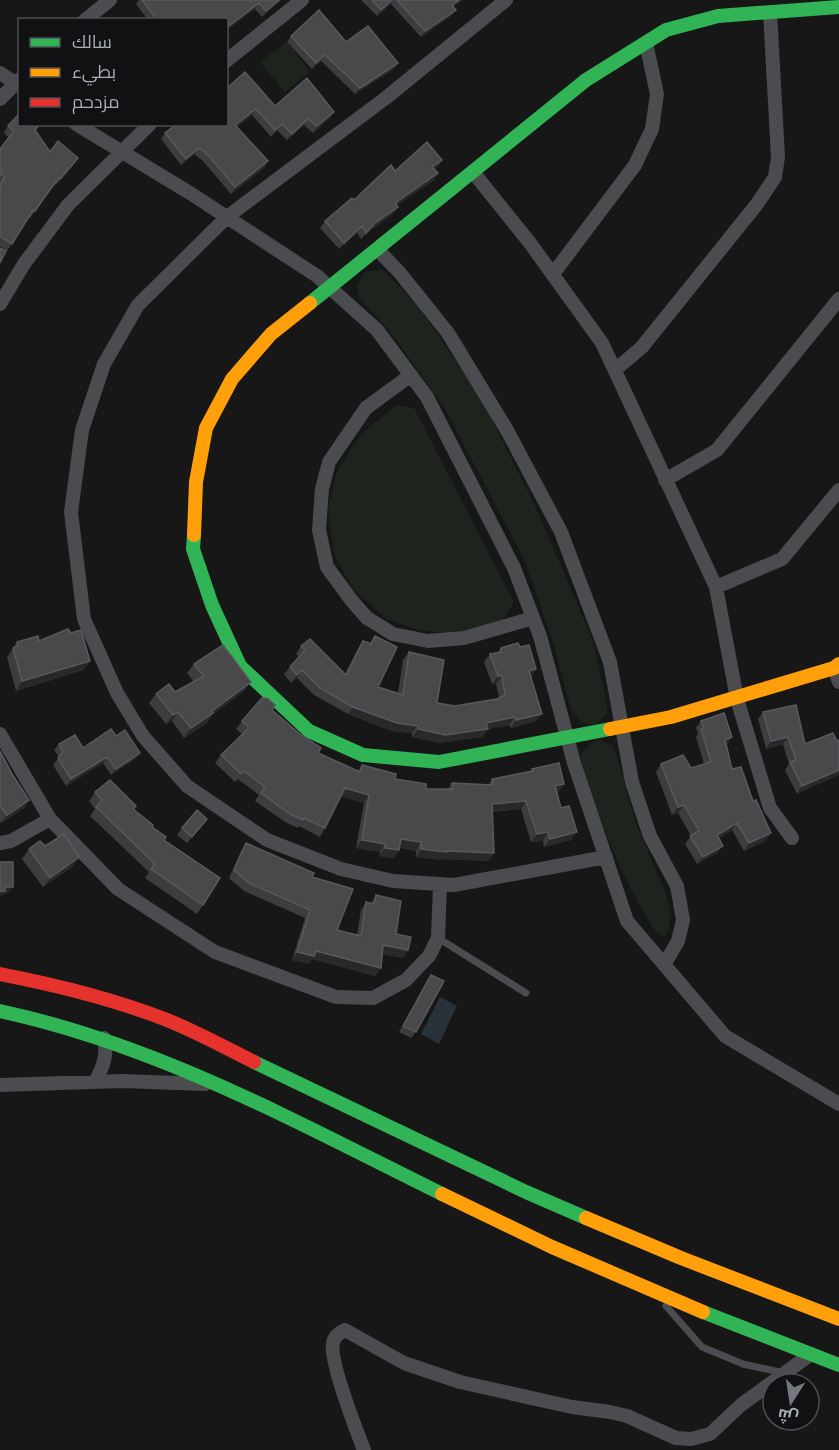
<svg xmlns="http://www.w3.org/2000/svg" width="839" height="1450" viewBox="0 0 839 1450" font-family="'Open Sans',Cairo,sans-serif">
<rect width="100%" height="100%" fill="#171717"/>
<path fill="#1d241e" d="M287 42 310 72 285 92 260 62Z
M376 270H383L417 305 480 396 535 506 593 641 607 705V714L595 725 581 722 571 710 555 649 526 563 444 407 391 333 359 297 357 285 365 272Z
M397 405 414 408 514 602 503 620 471 630 444 633 418 630 386 619 352 588 334 553 328 510 337 471 360 435Z
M598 739 614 746 636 824 663 887 671 911 669 929 664 937 655 931C621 877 597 817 580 756L587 746Z"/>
<path fill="#2a3239" d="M440 997 457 1006 439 1044 421 1034Z"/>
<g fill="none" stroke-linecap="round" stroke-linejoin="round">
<path stroke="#4b4c50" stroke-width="7" d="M438 938 526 993
M666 1306 702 1347 743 1364 784 1373"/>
<path stroke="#4b4c50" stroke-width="14" d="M506 0 387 97 227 217 138 305 104 364 82 430 71 512 84 619 117 693 143 736 187 786 267 840 341 869 393 881 454 885 606 857
M85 20 110 0
M226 61 302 0
M0 73 20 86
M0 99 20 79
M76 124 190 193 317 276 377 330 427 397 514 568 540 636 574 763 627 921 725 1036 839 1104
M473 172 530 243 602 343 716 587 737 699 770 808 792 838
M377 249 400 273 448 333 508 432 561 532 610 662 632 782 650 836 677 886 683 920 678 941 664 965
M553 274 635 165 652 129 657 94 646 43
M0 304 24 264 68 205 150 124
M615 370 642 347 757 204 775 177 778 157 770 12
M411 375 366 408 329 462 322 489 319 530 327 567 352 601 367 618 393 634 428 641 464 638 533 618
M665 480 717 450 839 299
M716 587 782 559 839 490
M834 668 839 682
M0 734 50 819 118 889 215 952 336 997 373 998 406 980 429 956 438 938 440 884
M0 843 11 841 50 819
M95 1082C103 1067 108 1055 104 1038
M0 1085 122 1081 205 1084
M364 1450C357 1432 329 1360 333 1343 334 1336 339 1333 345 1330L404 1363 460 1382 572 1407 610 1412 627 1416 676 1438 691 1439 710 1434 741 1405 811 1354"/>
<path stroke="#30b455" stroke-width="14" d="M310 303 586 80 666 30 718 16 839 7
M194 535 193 549 212 605 240 666 309 731 363 755 439 762 610 729
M0 1011C158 1045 298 1123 442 1194
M254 1062 526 1192 586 1218
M703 1312 839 1365"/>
<path stroke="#ff9f0a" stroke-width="14" d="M194 535 196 482 206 428 232 379 271 334 310 303
M610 729 671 717 834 668 839 664
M442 1194 552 1247 703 1312
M586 1218 681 1258 839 1319"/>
<path stroke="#e5322d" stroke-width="14" d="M0 974C57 985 114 999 167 1020 197 1032 226 1048 254 1062"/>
</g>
<path fill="#3d3d3f" d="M139 0H281L262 17 255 9 226 20H148L136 4Z
M361 0H462L453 7 451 16 421 37 391 4 377 16Z
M291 36 346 42 398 63 394 69 355 94 321 61 312 69 287 42Z
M226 89 275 106 330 118 313 133 304 125 287 140 277 130 271 137 252 115 237 127 268 161 264 168 231 194 203 161 194 154 181 165 161 139 165 133 226 124Z
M8 126 36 131 50 152 73 165 56 185 55 184 30 218 29 217 7 251 0 246V149L9 138 4 133Z
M442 160 438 166 434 169 438 173 434 180 397 205 398 207 394 213 371 230 361 239 357 233 339 249 320 228 325 221 395 171Z
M71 633 90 661 83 670 16 691 7 657 17 642 39 641Z
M375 636 378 687 398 693 403 660 409 652 437 703 455 706 499 698 496 684H492L484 662 490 654 497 653 501 648 520 647 536 669 531 677 542 714 536 721 511 728 509 725 488 729 482 737 439 743 412 737V733L392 731 348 714 314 695 297 678 291 683 284 674 299 657 296 654 301 646 345 674 358 649 363 641 369 644Z
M194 664 244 691 212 715 207 723 184 738 172 721 166 724 149 703 156 694 175 692 194 682 187 673Z
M272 710 318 753 358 771 362 765 395 779 426 789H448L452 783 488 785 492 779 531 771 532 769 564 784 558 792 557 793 571 840 544 847 543 841 531 842 521 809 492 812 494 853 488 861 443 859 442 860 416 857V851L400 848 394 858 379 856 380 852 356 848 364 803 341 796 325 828 320 837 299 826 298 828 285 822 255 801 259 795 238 779 235 782 215 763 221 755 242 734 236 729 242 721Z
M763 712 805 744 837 741 797 794 785 770 789 764 783 744 766 749 758 719Z
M701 721 727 745 732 769 753 801 771 833 765 841 744 851 732 830 719 838 723 846 717 853 697 864 685 844 691 836 678 813 672 815 656 772 661 764 691 768 704 764 696 737 698 734 696 728Z
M116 736 135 759 111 775 103 763 66 786 53 765 59 757 54 750 59 744 83 748Z
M0 751 12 774 29 800 24 808 1 823 0 821Z
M95 792 136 806 134 810 152 827 164 841 203 905 197 914 145 878 149 872 90 816 95 809 89 801Z
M202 825 187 843 177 835 182 828Z
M246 843 312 877 337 930 357 935 361 910 366 902 371 903 376 895 396 934 408 950 403 958 382 954 381 968 375 976 312 959 309 964 292 960 305 918 244 891 229 878 241 851Z
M45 846 79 857 72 867 43 887 22 859 29 849Z
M431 975 416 1032 411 1038 399 1032 427 981Z"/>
<path fill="#29292a" d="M279 0H281L262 17 266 11Z
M392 0H393L391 4 377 16 381 10Z
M459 0H462L448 11 452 5Z
M259 3 255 9 226 31V28Z
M456 10 451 16 421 37 425 31Z
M325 55 321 61 312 69 316 63Z
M398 63 394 69 355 94 360 88Z
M256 109 252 115 231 131 235 125Z
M334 112 330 118 313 133 317 126Z
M308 119 304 125 287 140 292 134Z
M199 148 194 154 181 165 186 159Z
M442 160 438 166 428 174 432 167Z
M268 161 264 168 231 194 235 187Z
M438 173 434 180 391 209 395 203Z
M398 207 394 213 371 230 361 239 366 233 375 223Z
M362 226 357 233 339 249 344 243Z
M90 661 83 670 16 691 22 681Z
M536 669 531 677 529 671Z
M302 670 297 678 291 683 297 675Z
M498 676H502L496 684H492Z
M251 682 244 691 212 715 207 723 184 738 191 728 212 711Z
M353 707 418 726 412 733 392 731 348 714Z
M178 712 172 721 166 724 173 715Z
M542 714 536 721 511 728 516 720Z
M515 717 509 725 488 729 482 737 439 743 412 737 418 729 486 723Z
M732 737 727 745 720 748 725 740Z
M788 737 783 744 766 749 771 741Z
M140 753 135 759 111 775 116 769Z
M107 757 103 763 66 786 71 779Z
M839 770V775L797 794 802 786Z
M564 784 558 792 549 794 555 786Z
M345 788 369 795 364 803 340 796Z
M29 800 24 808 1 823 7 815Z
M526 801 521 809 486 812 492 804Z
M684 805 678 813 672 815 678 807Z
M737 823 732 830 712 843 717 835Z
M548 832 543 841 531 842 537 834Z
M577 832 571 840 544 847 550 839Z
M771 833 765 841 744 851 749 843Z
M401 839 421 842 416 851 396 847Z
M362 840 385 844 380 852 356 848Z
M723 846 717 853 697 864 703 857Z
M385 848 399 850 394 858 379 856Z
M421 849 447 851 494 853 488 861 443 859 442 860 416 857Z
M79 857 72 867 43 887 50 878Z
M5 887H13L8 893 3 894 0 897V891Z
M383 945 408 950 403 958 378 953Z
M316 951 381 968 375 976 312 959 309 964 292 960 297 952Z"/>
<path fill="#49494c" stroke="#58595d" stroke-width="1.5" d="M142 0H279L266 11 259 3 226 28V20H157Z
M372 0H392L381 10Z
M397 0H459L452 5 456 10 425 31Z
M319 10 346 42 368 26 398 63 360 88 325 55 316 63 291 36Z
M245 72 275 106 307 78 334 112 317 126 308 119 292 134 282 124 275 130 256 109 235 125 268 161 235 187 208 155 199 148 186 159 165 133 177 124H226V89Z
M20 113V124H40L35 130 50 152 58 141 78 158 61 178 59 177 35 211 33 210 12 244 0 236V185L5 177 0 174V149L14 131 8 126Z
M427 142 442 160 432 167 438 173 395 203 398 207 375 223 366 233 362 226 344 243 325 221 352 198 354 200 391 165 395 171Z
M0 248 6 251 0 263Z
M68 629 71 633 81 630 90 661 22 681 13 648 18 646 17 642 38 636 39 641Z
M375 636 397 647 378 687 403 695 409 652 444 660 437 703 455 706 497 699 505 695 502 676H498L490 654 501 652V648L518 643 520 647 529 645 536 669 529 671 542 714 516 720 515 717 486 723 488 729 445 735 418 729V726L397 723 353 707 320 688 302 670 297 675 290 667 305 650 301 646 310 639 346 675 363 641 371 644Z
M223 645 251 682 212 711 213 713 191 728 178 712 173 715 156 694 169 684 175 692 204 676 194 664Z
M262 698H267L275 705 272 710 300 734 321 748 318 753 360 772 362 765 396 774 395 779 426 784V789H453L452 783 493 785 492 779 533 771 532 769 559 763 564 784 555 786 561 808 569 806 577 832 550 839 548 832 537 834 526 801 492 804 494 853 447 851V852L421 849V842L401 839 399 850 385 848V844L362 840 369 795 345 788 325 828 304 818 303 820 290 814 261 793 265 787 244 771 241 774 221 755 249 728 242 721Z
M796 705 805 744 833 733 837 741 839 740V770L802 786 790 762 796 760 788 737 771 741 763 712Z
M724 713 732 737 725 740 732 769 741 767 753 801 756 800 771 833 749 843 737 823 717 835 723 846 703 857 690 836 699 831 684 805 678 807 661 764 683 755 691 768 711 762 701 729 704 728 701 721Z
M111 729 116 736 125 730 140 753 116 769 107 757 71 779 58 758 63 752 59 744 75 735 83 748Z
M0 751 12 774 29 800 7 815 0 806Z
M110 780 136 806 133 809 153 825 152 827 166 837 164 840 220 878 203 905 151 869 155 864 96 807 102 800 95 792Z
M197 810 207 819 192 837 182 828Z
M64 834 79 857 50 878 29 849 40 841 45 846Z
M246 843 314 873 312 877 353 889 337 930 361 936 366 902 374 904 376 895 401 901 396 934 411 937 408 950 383 945 381 968 316 951 314 956 297 952 310 910 249 883 234 870Z
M0 862H13V887H5V891H0Z
M431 975 444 981 416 1032 403 1026Z"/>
<rect x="18" y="18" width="210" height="108" fill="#111113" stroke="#4d4f55" stroke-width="1.5"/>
<rect x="30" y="38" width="30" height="9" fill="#30b455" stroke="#4d4f55" stroke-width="1.5"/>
<text x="72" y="48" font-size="18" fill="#a8adb8">سالك</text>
<rect x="30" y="68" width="30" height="9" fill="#ff9f0a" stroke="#4d4f55" stroke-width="1.5"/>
<text x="72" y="78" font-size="18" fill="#a8adb8">بطيء</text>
<rect x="30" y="98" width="30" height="9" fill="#e5322d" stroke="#4d4f55" stroke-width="1.5"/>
<text x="72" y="108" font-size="18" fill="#a8adb8">مزدحم</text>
<g transform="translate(791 1402) rotate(192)"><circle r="28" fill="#111113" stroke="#4d4f55" stroke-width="1.5"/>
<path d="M0-4.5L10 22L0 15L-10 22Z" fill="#757880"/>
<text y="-9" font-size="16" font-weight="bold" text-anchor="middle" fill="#a8adb8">ش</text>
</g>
</svg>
